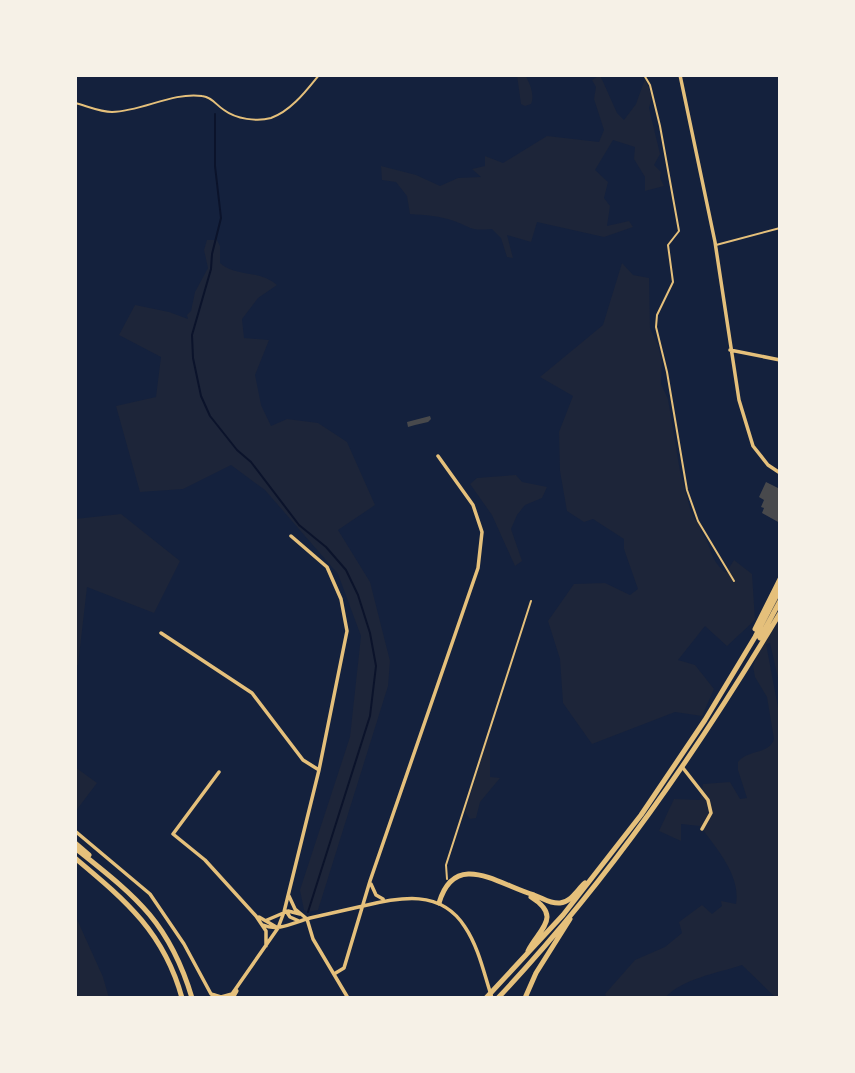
<svg xmlns="http://www.w3.org/2000/svg" width="855" height="1073" viewBox="0 0 855 1073" font-family="'Noto Sans',sans-serif">
<rect width="100%" height="100%" fill="#14213d"/>
<path fill="#1d2539" d="M517 75H525C530 83 535 96 531 104L525 106 521 104Z
M600 75 617 113 624 120 636 104 645 79 652 96 649 108 660 154 654 165 661 172 660 178 664 186 645 191V177L634 159 635 147 613 140 595 170 608 182 604 198 610 206 607 226 629 221 633 227 604 237 537 222 531 242 507 235 513 258 507 257 501 238 492 229C470 231 473 228 454 221 440 216 425 215 410 214L407 196 396 182 382 180 381 166 416 175 440 186 458 178 481 177 472 169 485 166V156L503 163 547 136 599 142 604 130 594 99 596 87 592 80Z
M207 240H217L220 246V263C237 278 259 269 277 285L258 298 242 319 244 338 269 340 255 375 261 405 271 426 287 419 318 423 347 442 375 505 338 530 370 582 390 661 388 686 318 910 308 912 304 910 300 890 350 737 361 636 338 574 265 490 231 465 183 489 140 492 116 406 156 397 161 357 119 335 135 305 169 312 188 319 187 315 191 311 195 292 208 268 204 250Z
M622 263 633 275 649 278 650 328 658 345 662 362 661 384 668 399 680 471 691 512 695 520 702 526 700 531C714 547 707 557 726 573L734 560 752 574 755 620 727 646 705 626 678 660 695 665 714 689 702 716 675 712 592 744 563 703 560 659 548 621 574 584 605 583 630 595 638 589 624 549V539L593 519 584 522 567 511 560 471 559 432 573 396 540 377 603 325Z
M516 475 522 482 547 487 542 498 525 505 517 515 511 529 522 561 515 566 492 515 470 484 477 478Z
M121 514 180 561 154 613 87 587 78 665H75V519Z
M780 620V687L770 643 766 644 780 718V998H776L742 965C718 973 681 979 665 998H607L605 994 635 960 665 947 682 933 679 922 702 905 712 914 722 906 721 901 736 904C741 875 716 848 700 826L681 824V841L659 831 674 799 700 800 703 784 730 782 740 799 747 798 738 770V762C748 749 769 755 774 739L767 697 755 677 753 666 760 648Z
M490 736V777L500 778 480 802 476 818 470 819 465 812 487 740Z
M75 767 97 783 75 812Z
M75 915 103 977 109 998H75Z"/>
<g fill="none" stroke-linecap="round" stroke-linejoin="round">
<path stroke="#0b132b" stroke-width="2" d="M215 114V166L221 218 212 254 211 269 192 335 193 358 201 396 210 416 237 450 251 462 299 525 326 547 346 570 358 595 370 633 376 666 370 716 308 912"/>
</g>
<path fill="#48494c" d="M430 416 431 419 428 422 415 425 414 422 415 425 408 427 407 422Z
M766 482 780 489V523L762 513 764 508 761 507 764 500 759 497Z"/>
<g fill="none" stroke-linecap="round" stroke-linejoin="round">
<path stroke="#e5c07b" stroke-width="2" d="M644 75 650 85 660 126 679 231 668 245 673 282 657 315 656 327 667 372 687 490 698 521 734 581
M75 103C87 106 100 112 112 112 143 111 172 92 202 96 212 97 216 105 224 110 236 119 257 122 271 118 291 111 306 91 319 75
M447 879 446 865 531 601"/>
<path stroke="#e5c07b" stroke-width="2" d="M716 245 780 228"/>
<path stroke="#e5c07b" stroke-width="3.5" d="M680 75 715 242 739 400 753 446 768 465 780 473
M730 350 780 360
M161 633 252 693 303 760 319 770
M683 768 708 800 711 813 702 829
M219 772 173 834 205 860 256 916 266 931V946
M75 831 150 894 184 944 211 994 221 997 232 994 278 928 284 912 319 770 347 631 341 599 327 567 291 536
M371 884 376 895 383 899
M289 896 295 909 307 919
M286 911 290 917 299 921
M259 917 278 928
M307 919 313 939 348 998
M267 920 288 911 300 914
M263 925C279 932 294 922 310 918 327 914 345 910 363 906 400 897 441 889 465 927 479 948 484 974 492 998
M334 974 344 968 370 881 478 568 482 532 473 505 438 456"/>
<path stroke="#e5c07b" stroke-width="5" d="M755 629 780 579
M760 638 780 601
M75 843 89 855
M75 848C135 896 169 921 192 998
M75 858C125 900 164 932 182 998
M439 903C455 849 499 885 534 895 543 898 550 904 560 903 571 902 577 890 585 883
M528 951C539 929 563 917 531 897
M214 996V998
M232 998 236 991
M486 998 563 915 641 815 705 720 755 637 780 589
M498 998C608 881 698 750 780 613
M525 998 536 973 570 919"/>
</g>
<rect width="855" height="1073" fill="none" stroke="#f6f1e7" stroke-width="154"/>
</svg>
